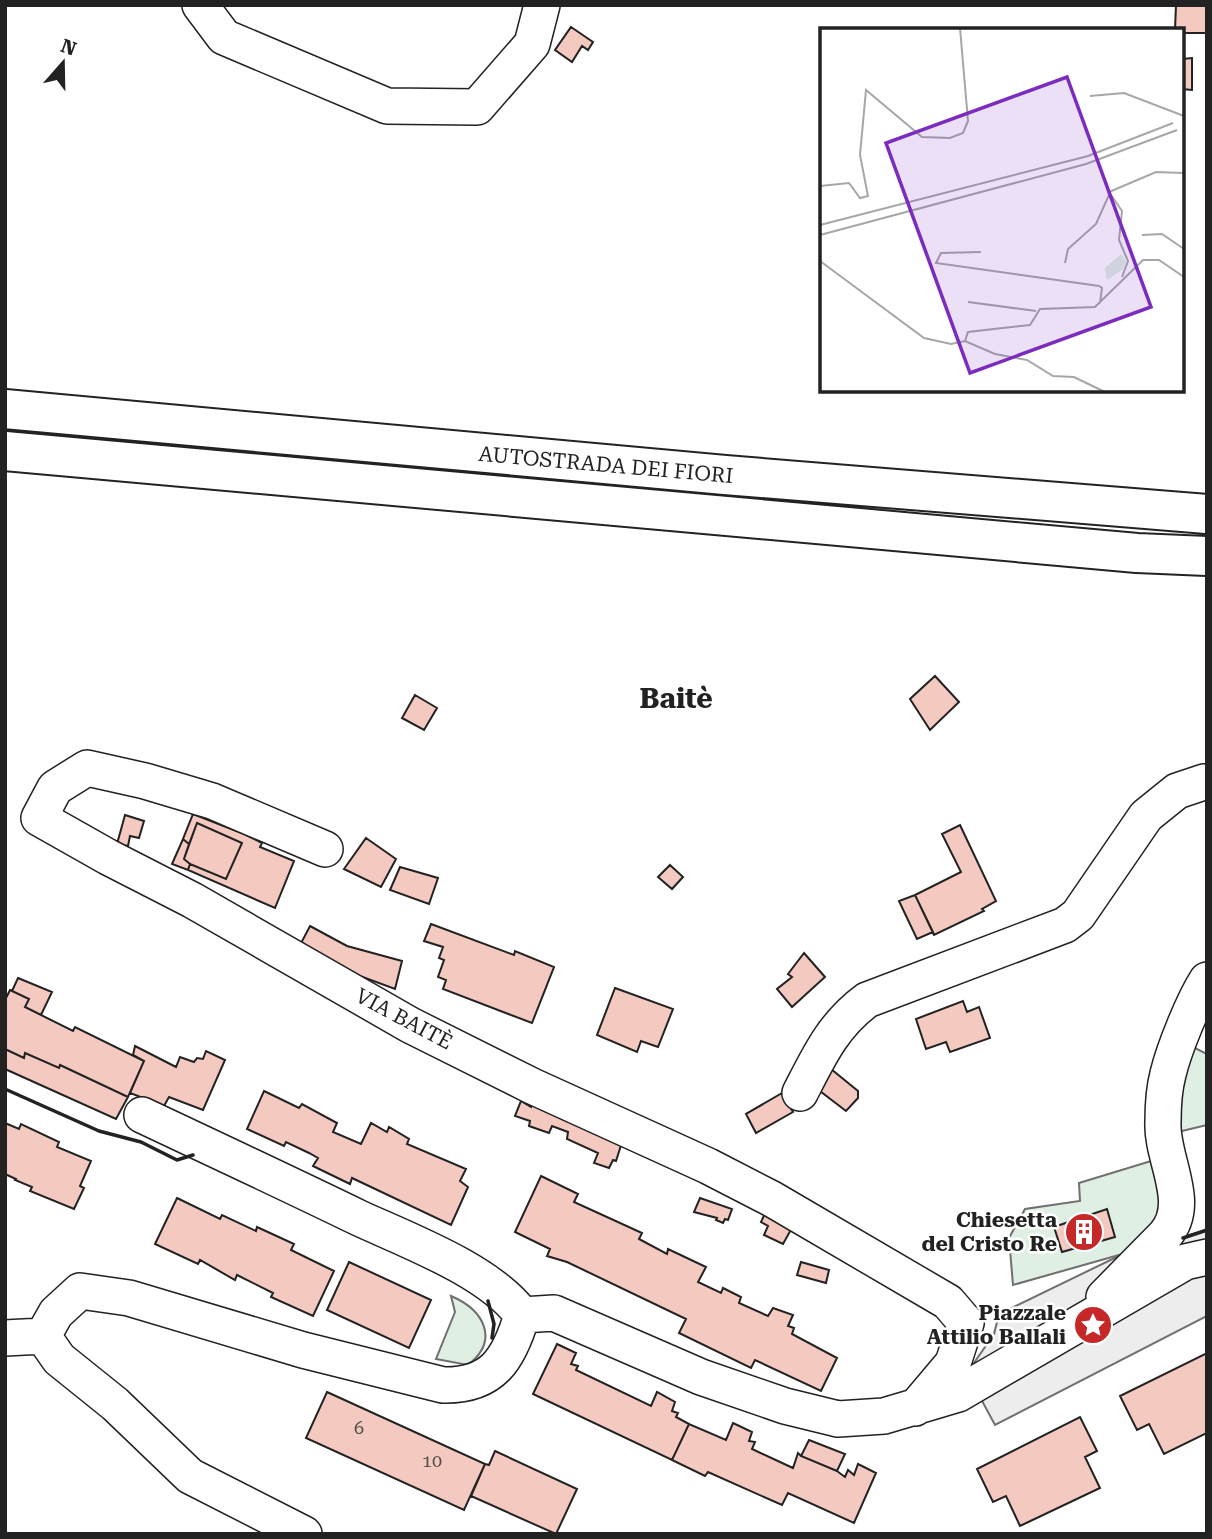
<svg xmlns="http://www.w3.org/2000/svg" width="1212" height="1539" viewBox="0 0 1212 1539" font-family="'Roboto Serif',serif">
<rect width="100%" height="100%" fill="#fff"/>
<path fill="#e0efe3" stroke="#6f6f6f" stroke-width="2" d="M1189 1045 1207 1054V1125L1178 1132 1176 1104Z
M1151 1161 1164 1211 1126 1253 1013 1285 1009 1238 1025 1209 1080 1201 1079 1183Z
M451 1296C484 1310 500 1340 468 1365L436 1359 455 1312Z"/>
<path fill="#ededed" stroke="#6f6f6f" stroke-width="2" d="M1207 1230V1316L995 1425 967 1373 994 1334 999 1314 1125 1253Z"/>
<path fill="#f3c9c0" stroke="#222" stroke-width="2" d="M1176 5H1207V33H1182V30H1175Z
M571 27 593 42 588 50 582 46 572 62 555 50Z
M1192 58V90L1182 89V59Z
M935 676 959 702 930 730 910 699Z
M415 695 437 708 424 730 402 718Z
M193 814 244 834 262 843 260 847 294 861 275 908 188 870 190 864 226 879 242 843 197 823 189 844 183 839Z
M125 815 144 821 139 838 130 836 128 846 117 844Z
M197 823 242 843 226 879 190 864 184 859Z
M960 825 996 901 982 909 984 911 934 935 915 895 961 872 942 834Z
M366 838 396 859 381 887 344 869Z
M183 839 189 844 184 859 190 864 188 870 172 864Z
M670 865 683 877 672 889 658 877Z
M400 867 438 878 429 904 390 890Z
M915 895 933 932 917 939 899 901Z
M431 924 514 955 515 951 554 967 532 1023 443 989 446 980 438 977 444 960 439 958 443 947 424 941Z
M310 926 347 946 402 961 395 989 341 969 300 945Z
M804 953 825 977 792 1007 777 989 792 977 788 974Z
M18 978 52 992 41 1015 25 1007 29 999 12 991Z
M615 988 673 1009 658 1047 641 1041 637 1052 597 1035Z
M10 990 29 999 25 1007 73 1031 75 1027 144 1061 128 1097 60 1065 59 1068 25 1053 24 1058 5 1049V1000Z
M963 1001 967 1012 979 1007 990 1038 950 1052 946 1042 926 1049 916 1019Z
M135 1046 176 1067 180 1057 194 1062 197 1058 203 1059 206 1051 225 1060 203 1110 169 1097 164 1106 130 1093 144 1061 133 1055Z
M5 1049 24 1058 25 1053 59 1068 60 1065 128 1097 116 1119 5 1069Z
M831 1069 858 1091V1098L846 1111 816 1088Z
M264 1091 299 1108 302 1104 337 1123 333 1132 361 1144 371 1123 387 1132 389 1127 409 1139 407 1144 466 1169 460 1181 468 1187 451 1225 352 1178 350 1184 313 1166 318 1158 309 1153 286 1142 284 1146 247 1129Z
M782 1093 793 1112 756 1133 746 1114Z
M533 1100 623 1139 616 1161 613 1160 609 1168 594 1163 598 1153 567 1139 568 1132 552 1126 549 1133 529 1126 530 1121 515 1116 521 1101 531 1107Z
M5 1123 19 1129 21 1124 59 1142 57 1147 91 1161 80 1186 84 1188 74 1209 30 1191 32 1187 15 1180 16 1179 5 1174Z
M541 1176 578 1194 574 1202 642 1233 639 1239 667 1254 668 1249 706 1267 698 1282 721 1293 723 1288 741 1297 739 1303 768 1316 773 1308 793 1315 788 1326 794 1328 792 1334 837 1358 821 1391 755 1360 751 1368 679 1333 686 1319 567 1262 547 1256 550 1249 515 1232Z
M177 1198 220 1219 222 1215 256 1231 257 1227 294 1244 291 1250 334 1271 313 1316 271 1297 273 1293 237 1275 235 1280 200 1260 198 1264 155 1244Z
M700 1198 732 1209 728 1220 725 1219 723 1223 716 1220 717 1218 694 1212Z
M1107 1209 1115 1237 1062 1252 1054 1227Z
M766 1211 793 1226 783 1244 764 1235 768 1226 761 1222Z
M349 1262 431 1300 409 1348 327 1310Z
M801 1262 829 1270 826 1283 797 1275Z
M557 1344 576 1353 571 1364 578 1366 576 1370 651 1406 657 1392 675 1402 672 1411 678 1413 676 1417 689 1424 672 1460 533 1394Z
M1207 1353V1433L1164 1454 1149 1424 1137 1430 1120 1396Z
M327 1392 485 1464 464 1510 306 1438Z
M1080 1417 1097 1451 1085 1457 1100 1488 1020 1526 1006 1496 993 1502 977 1469Z
M733 1423 752 1432 749 1441 755 1442 752 1449 793 1468 798 1453 801 1456 837 1471 845 1477 848 1470 854 1475 858 1464 876 1473 854 1523 788 1493 782 1505 708 1472 705 1476 672 1460 689 1424 726 1440Z
M809 1440 845 1454 837 1471 801 1456Z
M495 1451 577 1489 556 1534 471 1496 485 1464 489 1465Z"/>
<g fill="none" stroke-linecap="round" stroke-linejoin="round">
<defs>
<path id="minor" d="M200 5 224 37 387 106 477 107 532 44 542 5
M325 849 212 801 145 781 87 768 55 788 39 818 108 857 192 900 410 1025 532 1086 708 1166 772 1199 948 1302 966 1323 953 1363 915 1408
M800 1093C819 1056 833 1025 867 1000L1065 925 1078 915 1146 816 1177 791 1204 782
M142 1115C214 1149 287 1183 359 1218 409 1241 490 1271 522 1315
M1104 1297 1165 1235C1193 1203 1161 1159 1163 1122 1163 1107 1164 1089 1168 1074 1174 1049 1193 1002 1207 980
M43 1336 56 1313 80 1291 129 1298 303 1350 443 1385C493 1386 509 1359 522 1315L554 1313 701 1377 785 1406 838 1419 884 1416 958 1394 1185 1262 1207 1257
M43 1336 59 1359 115 1404 190 1476 304 1534
M5 1338 43 1336"/>
<path id="highway" d="M5 409 725 475 1207 514
M5 451 1137 553 1207 556"/>
</defs>
<use href="#minor" stroke="#222" stroke-width="38"/>
<use href="#highway" stroke="#222" stroke-width="42"/>
<use href="#minor" stroke="#fff" stroke-width="35"/>
<use href="#highway" stroke="#fff" stroke-width="38"/>
<path stroke="#222" stroke-width="3.5" d="M5 1089 99 1131 141 1142 177 1160 193 1155
M1183 1238 1207 1230
M488 1301 494 1324 492 1338"/>
</g>
<defs>
<symbol id="building-disc" viewBox="-11 -11 22 22"><circle r="9.5" fill="#c62828" stroke="#fff"/><path d="M-4-6H4V6H1V3H-1V6H-4ZM-2.5-4.3h1.7v1.8h-1.7ZM.8-4.3h1.7v1.8H.8ZM-2.5-1h1.7V.8h-1.7ZM.8-1h1.7V.8H.8Z" fill="#fff"/></symbol>
<symbol id="sight-disc" viewBox="-11 -11 22 22"><circle r="9.5" fill="#c62828" stroke="#fff"/><path d="M0-6L1.8-2.2L6-1.7L2.9 1.2L3.7 5.4L0 3.3L-3.7 5.4L-2.9 1.2L-6-1.7L-1.8-2.2Z" fill="#fff"/></symbol>
</defs>
<g fill-rule="evenodd">
<use href="#building-disc" x="1062" y="1210" width="44" height="44"/>
<use href="#sight-disc" x="1071" y="1303" width="44" height="44"/>
</g>
<g text-anchor="middle" dominant-baseline="central" stroke-width="5" stroke-linejoin="round" paint-order="stroke">
<g font-size="18" fill="#564c4a">
<text x="359" y="1427">6</text>
<text x="432" y="1460">10</text>
</g>
<g font-size="21" fill="#222" stroke="#fff">
<text transform="translate(606 465) rotate(5)">AUTOSTRADA DEI FIORI</text>
<text transform="translate(404 1019) rotate(28)">VIA BAITÈ</text>
</g>
<g font-size="21" font-weight="bold" fill="#222" stroke="#fff" text-anchor="end">
<text x="1057" y="1220">Chiesetta<tspan x="1057" dy="24">del Cristo Re</tspan></text>
<text x="1066" y="1313">Piazzale<tspan x="1066" dy="24">Attilio Ballali</tspan></text>
</g>
<g font-size="28" font-weight="bold" fill="#222" stroke="#fff">
<text x="676" y="698">Baitè</text>
</g>
</g>
<g transform="translate(820 28)">
<rect width="364" height="364" fill="#fff"/>
<path d="M301 226 306 233 303 241 287 252 285 240Z" fill="#e0efe3"/>
<path fill="none" stroke="#a7a7a7" stroke-width="2" d="M270 68 304 65 364 88M0 158 29 155 40 170 48 168 40 127 46 62 102 109 130 110 143 105 148 93 140 0M0 197 268 128 353 95M0 207 266 136 357 102M322 207 342 206 364 221M161 224 121 225 116 235 279 258 282 260 280 275M0 233 104 310 131 316 145 313 175 326 207 332 233 348 254 349 285 364M245 235 248 221 276 196 289 167M302 249 308 233 299 212 302 183 289 164 336 144 364 145M148 274 216 283M145 313 148 304 210 297 220 281 275 279 323 232H339L364 249"/>
<path fill="#7b2cbf" fill-opacity="0.15" stroke="#7b2cbf" stroke-width="3.5" d="M247 49 331 279 150 345 66 115Z"/>
<rect width="364" height="364" fill="none" stroke="#222" stroke-width="3.5"/>
</g>
<rect width="1212" height="1539" fill="none" stroke="#222222" stroke-width="14"/>
<g transform="translate(63 63) rotate(20)" stroke="#ffffff" stroke-width="5" paint-order="stroke">
<path d="M0-5L12 26L0 18L-12 26Z" fill="#222222"/>
<text y="-10" font-size="19" font-weight="bold" text-anchor="middle" fill="#222222">N</text>
</g>
</svg>
